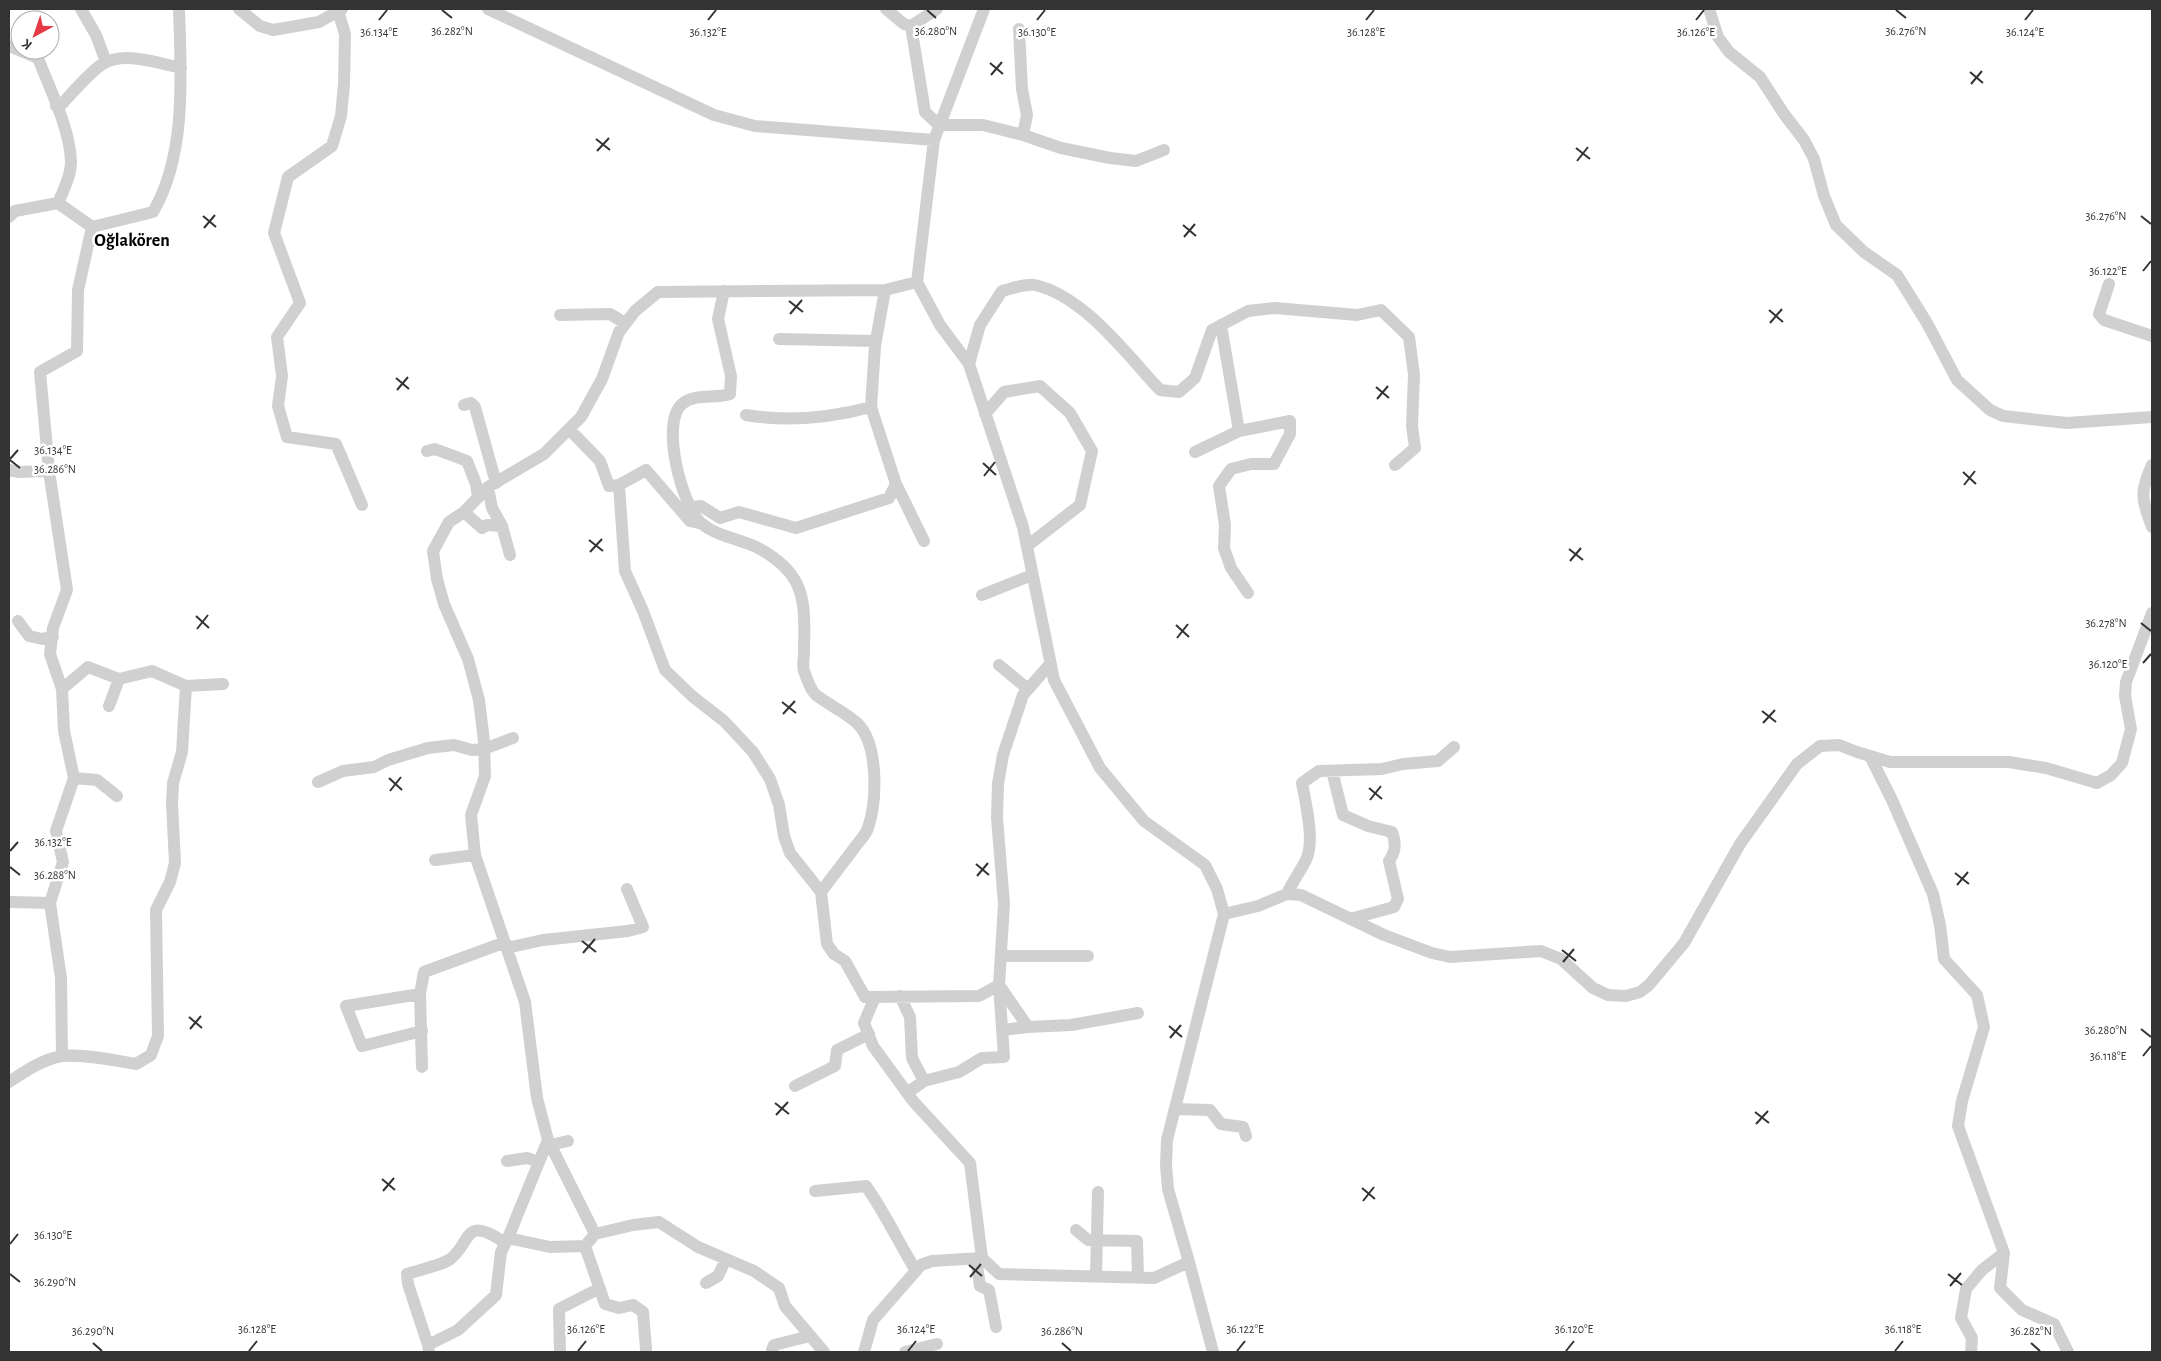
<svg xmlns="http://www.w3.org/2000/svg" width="2161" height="1361" viewBox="0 0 2161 1361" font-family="'Alegreya Sans',sans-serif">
<rect width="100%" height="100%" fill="#fff"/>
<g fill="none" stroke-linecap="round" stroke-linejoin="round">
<path stroke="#d0d0d0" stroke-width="12" d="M81 9 96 35 106 62
M239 9 260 26 273 30 319 22 342 9
M488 9 714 115 755 126 934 140
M886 9 904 24 911 26 937 9
M1709 9 1718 37 1729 52 1760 77 1784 114 1804 140 1814 159 1824 196 1836 225 1864 252 1897 275 1927 323 1957 380 1990 410 2003 416 2067 423 2152 417
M338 11 345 34 344 84 341 116 332 146 288 177 274 233 300 303 277 337 282 376 278 406 287 437 336 444 362 505
M911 26 925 112 939 125H983L1023 135 1061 148 1110 158 1136 161 1164 150
M1019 29 1022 89 1027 115 1023 135
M9 46 38 58C50 90 70 128 71 162 71 176 63 191 58 203
M56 106 62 104C74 91 87 75 101 65 123 50 157 63 181 68
M9 217 15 211 58 203 92 227
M917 282 934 140 984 9
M2109 284 2099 314 2104 320 2152 336
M724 291 718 319 731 376 730 394C715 399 695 393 682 404 660 423 682 507 702 524 717 536 736 538 754 546 766 551 782 563 790 573 808 595 804 626 804 653 804 659 802 666 804 671 807 679 810 690 816 695 829 705 845 712 857 723 879 744 877 801 868 828 866 835 859 841 855 847 844 862 832 877 821 892
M560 315 610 314 625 323
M779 339 875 341
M969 364 980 325 1002 291C1011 289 1026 283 1035 285 1084 296 1127 355 1160 390L1179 392 1195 378 1212 330 1248 311 1275 308 1357 315 1381 310 1409 337 1414 375 1412 426 1415 448 1395 465
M464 405 471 403 475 407 496 483
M985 414 1004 392 1040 386 1070 413 1092 451 1080 505 1027 546
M746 415C788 422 830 418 871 407
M569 429 600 461 609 486 619 485 646 470 690 521 703 524
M1239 431 1290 421V434L1274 464H1251L1231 469 1219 486 1225 525 1224 548 1231 568 1248 593
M427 451 435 449 467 461 476 484 478 498
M1195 452 1239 431 1221 325
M2152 465C2139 493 2142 499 2152 527
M9 470 19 472 49 471 40 372 77 351 78 290 92 227 153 212C187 154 181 74 179 9
M896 484 924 541
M619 485 625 571 643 611 665 670 692 696 724 721 753 752 770 779 779 805 784 836 790 853 821 892 827 944 834 954 845 961 865 997 979 996 999 985 1004 904 997 818 998 784 1003 755 1023 695 1050 664
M488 487 492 508 502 526 510 555
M692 507 701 506 720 518 739 512 796 528 889 498 896 484 871 407 875 346 885 290
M464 512 482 528 487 525 502 526
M982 595 1032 575
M18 621 29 636 42 639 53 637
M999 665 1028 689
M62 689 88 667 119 679 152 671 186 686 223 684
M109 706 119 679
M1870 756 1892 800 1933 894 1940 925 1944 959 1977 995 1984 1027 1962 1101 1958 1126 2004 1253 2000 1288 2022 1310 2054 1324 2068 1352
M1332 771 1343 815 1368 826 1392 832C1396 843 1396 851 1389 861L1398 899 1394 907 1350 919
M74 778 97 780 117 796
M318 782 343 771 374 767 388 760 428 748 454 745 472 750 484 749 513 738
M435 860 475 855
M1287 894C1292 882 1300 872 1306 860 1315 841 1306 805 1302 783L1319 771 1382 769 1403 764 1438 761 1454 747
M9 902 50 903 63 862 56 831 74 778 64 731 62 689 50 654 53 628 67 590 49 471
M50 903 61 978 62 1056
M1224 914 1258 906 1287 894 1301 895 1384 935 1432 953 1450 957 1541 951 1561 959 1593 988 1608 995 1626 996 1640 992 1649 985 1684 943 1740 844 1797 764 1820 746 1839 745 1857 752 1890 762H2009L2046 768 2097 783 2111 775 2122 763 2131 729 2125 696 2126 682 2152 613
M1001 956H1088
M999 985 1028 1027 1071 1025 1138 1013
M420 994 346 1006 362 1046 422 1031
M900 996 910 1017 912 1058 924 1081
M875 997 864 1023 873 1046 913 1101 970 1163 982 1258
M1002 1030 1028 1027
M422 1067 420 994 424 972 503 943 511 947 543 940 628 931 643 927 627 889
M9 1082C24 1072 43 1059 62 1056 84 1054 115 1060 136 1064L151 1055 158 1036 156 910 170 882 175 863 172 803 173 783 182 752 186 686
M795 1086 835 1066 837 1050 869 1034
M907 1093 924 1081 959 1072 982 1058 1004 1057 999 985
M1175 1109 1210 1110 1221 1124 1243 1127 1246 1136
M550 1145 568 1141
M507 1161 527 1158 539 1162
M815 1191 866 1186C885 1213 899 1243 916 1271
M1076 1230 1088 1240 1137 1241 1138 1277
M585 1246 605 1304 619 1308 633 1305 643 1312 646 1349
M976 1259 980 1286 989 1290 996 1327
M1189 1262 1213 1352
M1096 1276 1098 1192
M706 1283 718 1276 726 1259
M428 1345 458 1330 496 1295 501 1252 508 1238 550 1247 585 1246 595 1234
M772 1350 774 1345 810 1336
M429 1352 428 1345 408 1284 407 1274C418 1270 439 1266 449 1260 471 1245 463 1215 501 1240L508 1238 548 1140
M560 1352 559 1309 598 1289
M824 1352 785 1306 779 1288 754 1271 698 1247 659 1222 633 1225 595 1234 548 1140 537 1098 525 1002 475 855 471 815 485 776 484 741 479 700 468 659 444 604 437 579 433 551 449 522 464 512 488 487 544 454 581 417 602 379 619 332 635 311 658 292 885 290 917 282 940 325 969 364 1023 527 1054 680 1100 768 1144 821 1205 865 1217 889 1224 914 1167 1140 1166 1165 1168 1189 1189 1262 1154 1278 999 1274 982 1258 932 1261 921 1265 873 1320 864 1352
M905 1352 937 1344
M1971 1352 1972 1338 1961 1318 1966 1289 1982 1270 2004 1253"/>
</g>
<path fill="none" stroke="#333" stroke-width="2" d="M442 10 452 18M927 10 936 18M1896 10 1906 18M379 20 387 10M708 20 716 10M1037 20 1045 10M1366 20 1374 10M1696 20 1704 10M2025 20 2033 10M990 63 1003 74M1970 72 1983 83M991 75 1002 62M1971 84 1982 71M596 139 610 150M1576 148 1590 159M597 151 609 138M1577 161 1588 147M203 216 216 227M2141 216 2151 224M1183 225 1196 236M204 228 215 215M1184 237 1195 224M2143 271 2151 261M789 301 803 312M1769 310 1783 322M790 314 802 300M1770 323 1782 309M396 378 409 389M1376 387 1389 398M397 390 408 377M1377 399 1388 386M10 459 18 450M10 460 20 468M983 463 996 475M1963 472 1976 484M984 476 995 462M1964 485 1975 471M589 540 603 551M1569 549 1583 560M590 552 602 539M1570 561 1581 548M196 616 209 628M2141 623 2151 631M1176 625 1189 637M197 629 208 615M1177 638 1188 624M2143 663 2151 654M782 702 796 713M1762 711 1776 722M783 714 795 701M1763 723 1775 710M389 778 402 790M1369 788 1382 799M390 791 401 777M1370 800 1381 786M10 851 18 842M976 864 989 875M10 867 20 875M1955 873 1969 884M977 876 988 863M1957 885 1968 872M582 941 596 952M1562 950 1576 961M583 953 595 939M1563 962 1574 949M189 1017 202 1028M1169 1026 1182 1037M190 1029 201 1016M2141 1029 2151 1037M1170 1038 1181 1025M2143 1056 2151 1046M775 1103 789 1114M1755 1112 1769 1123M776 1115 788 1102M1756 1124 1768 1111M382 1179 395 1190M1362 1188 1375 1199M383 1191 394 1178M1363 1201 1374 1187M10 1244 18 1234M969 1265 982 1276M10 1274 20 1282M1948 1274 1962 1285M970 1277 981 1264M1950 1286 1961 1273M93 1343 102 1351M1062 1343 1071 1351M2031 1343 2040 1351M249 1351 257 1341M578 1351 586 1341M908 1351 916 1341M1237 1351 1245 1341M1566 1351 1574 1341M1895 1351 1903 1341"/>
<g text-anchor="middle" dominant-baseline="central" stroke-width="5" stroke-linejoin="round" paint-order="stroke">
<g font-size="18" font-weight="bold" fill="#000" stroke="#fff">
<text x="132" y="241">Oğlakören</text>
</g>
</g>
<g font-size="12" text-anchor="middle" fill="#333" stroke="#fff" stroke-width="5" stroke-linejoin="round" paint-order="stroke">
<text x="452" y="35">36.282°N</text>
<text x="936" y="35">36.280°N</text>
<text x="1906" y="35">36.276°N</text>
<text x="379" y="36">36.134°E</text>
<text x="708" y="36">36.132°E</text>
<text x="1037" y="36">36.130°E</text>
<text x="1366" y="36">36.128°E</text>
<text x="1696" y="36">36.126°E</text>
<text x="2025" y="36">36.124°E</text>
<text x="2106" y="220">36.276°N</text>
<text x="2108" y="275">36.122°E</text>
<text x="53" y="454">36.134°E</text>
<text x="55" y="473">36.286°N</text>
<text x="2106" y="627">36.278°N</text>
<text x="2108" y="668">36.120°E</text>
<text x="53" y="846">36.132°E</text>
<text x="55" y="879">36.288°N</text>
<text x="2106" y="1034">36.280°N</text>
<text x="2108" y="1060">36.118°E</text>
<text x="53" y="1239">36.130°E</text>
<text x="55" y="1286">36.290°N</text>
<text x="257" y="1333">36.128°E</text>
<text x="586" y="1333">36.126°E</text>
<text x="916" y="1333">36.124°E</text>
<text x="1245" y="1333">36.122°E</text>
<text x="1574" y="1333">36.120°E</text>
<text x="1903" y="1333">36.118°E</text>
<text x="93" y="1335">36.290°N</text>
<text x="1062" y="1335">36.286°N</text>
<text x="2031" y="1335">36.282°N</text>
</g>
<rect width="2161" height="1361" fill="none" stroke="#333333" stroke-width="20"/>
<g transform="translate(35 35) rotate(220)"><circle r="24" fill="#ffffff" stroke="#adadad"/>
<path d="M0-4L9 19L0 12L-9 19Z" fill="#e63946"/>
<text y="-8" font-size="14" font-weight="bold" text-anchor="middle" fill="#333333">K</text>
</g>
</svg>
